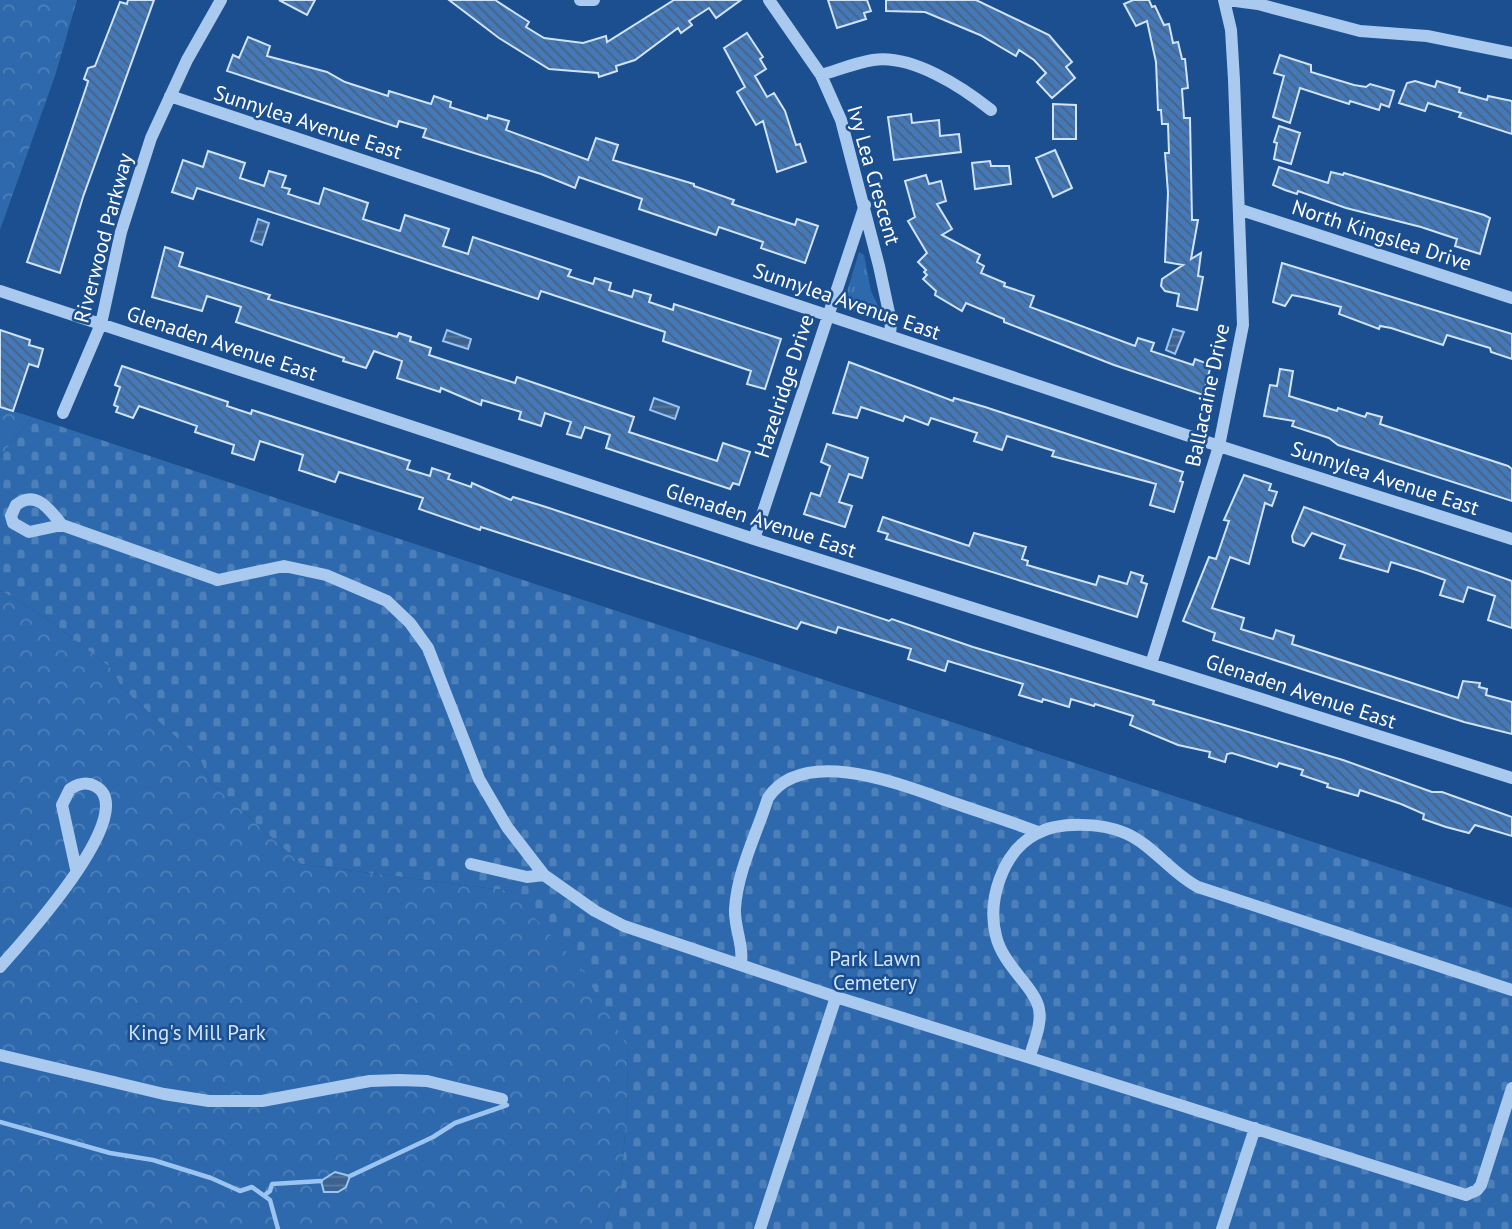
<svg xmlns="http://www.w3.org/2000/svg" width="1512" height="1229" viewBox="0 0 1512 1229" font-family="'PT Sans',sans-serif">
<defs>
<pattern id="grass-tufts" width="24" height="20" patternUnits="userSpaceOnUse" patternTransform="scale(1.75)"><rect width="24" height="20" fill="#2e69ad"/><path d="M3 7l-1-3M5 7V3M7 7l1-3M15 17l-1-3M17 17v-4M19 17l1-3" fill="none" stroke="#4d80b9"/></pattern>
<pattern id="cemetery-stones" width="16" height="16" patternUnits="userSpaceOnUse" patternTransform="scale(1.75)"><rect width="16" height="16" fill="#2e69ad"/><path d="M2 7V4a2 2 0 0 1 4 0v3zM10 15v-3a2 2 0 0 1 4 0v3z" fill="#4d80b9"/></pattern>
<pattern id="park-crowns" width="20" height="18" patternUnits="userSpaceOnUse" patternTransform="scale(1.75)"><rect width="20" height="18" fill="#2e69ad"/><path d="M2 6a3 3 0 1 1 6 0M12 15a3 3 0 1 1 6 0" fill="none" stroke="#4d80b9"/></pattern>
<pattern id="water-rules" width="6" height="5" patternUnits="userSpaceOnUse" patternTransform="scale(1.75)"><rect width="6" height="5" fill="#3c6290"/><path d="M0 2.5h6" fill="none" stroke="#597aa1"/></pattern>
<pattern id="building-back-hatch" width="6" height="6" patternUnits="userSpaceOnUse" patternTransform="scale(1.75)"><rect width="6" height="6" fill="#4478b7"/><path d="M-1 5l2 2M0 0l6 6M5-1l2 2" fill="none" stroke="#486282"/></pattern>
</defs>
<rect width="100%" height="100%" fill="#1b4f8f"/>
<path fill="url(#grass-tufts)" d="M859 252 864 255 871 291 881 312 878 320 847 309 843 305Z"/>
<path fill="url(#cemetery-stones)" d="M32 417 1512 908V1229H603L621 1186 628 1094 627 1046 510 891 301 864 210 782 200 759 122 688 111 668 46 618 0 590V457Z"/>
<path fill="url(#park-crowns)" d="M0 0H77L55 76 0 230Z
M0 407 32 417 0 457Z
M0 590 46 618 111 668 122 688 200 759 210 782 301 864 510 891 581 968 627 1046 628 1094 621 1186 603 1229H0Z"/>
<path fill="url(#water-rules)" stroke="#9cc4f0" stroke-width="2" d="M258 219 269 223 262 245 251 241Z
M1173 329 1184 332 1175 354 1166 350Z
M447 330 471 339 468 349 443 341Z
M654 398 679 407 675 419 650 410Z
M335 1172 350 1176 346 1187 338 1192H324L321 1181Z"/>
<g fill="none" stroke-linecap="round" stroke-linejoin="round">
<path stroke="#9cc4f0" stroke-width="4.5" d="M0 1122 110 1153 153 1160 211 1178 240 1191 252 1187 270 1200 278 1229
M350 1176 433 1137 455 1123 507 1105
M266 1194 270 1191 272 1184 321 1181"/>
</g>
<path fill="url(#building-back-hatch)" stroke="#cfe3fa" stroke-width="2" d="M128 0H154L83 197 60 273 27 262 87 85 88 81 84 79 88 68 95 66 120 2 127 4Z
M279 0H315L307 15Z
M449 0H495L529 22 526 27 544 38 583 43 606 36 607 42 674 0H741L716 18 709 8 689 21 692 25 681 33 678 28 635 60 616 66 617 71 599 77 598 73 549 69 499 38Z
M828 0H867L871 11 864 13 866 19 837 28Z
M886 0H976L1049 35 1072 62 1066 67 1075 78 1052 98 1037 82 1046 73 1034 60 1019 50 1016 56 980 35 925 12 886 11Z
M1133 0H1149L1152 7 1155 6 1164 25 1169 24 1173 43 1178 42 1182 59H1185L1188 88 1182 89 1184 118H1190L1192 220H1198L1191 259 1201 253 1198 276 1203 277 1197 310 1177 306 1179 294 1165 291 1161 286 1162 279 1183 265 1165 262 1168 193 1165 153H1169L1168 124H1162L1161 110H1158L1156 62 1147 21 1136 26 1124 4Z
M747 33 763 57 760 59 766 69 755 76 767 97 774 93 785 111 796 145 800 144 806 162 777 172 763 121 756 125 737 92 745 87 724 48Z
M248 37 270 46 267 56 327 72 345 82 388 96 389 91 431 104 434 96 451 102 450 107 487 119 488 115 509 121 506 130 588 160 596 138 618 145 613 160 694 184V186L734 200 732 204 795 225 797 219 818 226 805 263 761 248 763 242 719 227 716 235 639 209 642 199 579 177 575 188 541 174 423 137 426 129 399 121 397 127 227 71 233 55 239 58Z
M1280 55 1311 65V72L1354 85 1366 87 1370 84 1394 91 1389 107 1381 104 1379 110 1350 101 1349 104 1300 88 1290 123 1273 117 1284 76 1274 73Z
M1415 81 1435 87 1437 81 1460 88 1459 92 1487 100 1488 96 1512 101V134L1459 117 1461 113 1428 103 1425 111 1399 103 1407 83Z
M1053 104 1076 105V139H1053Z
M911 114 912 123 939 120 940 136 959 134 961 152 894 160 888 117Z
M1279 126 1300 133 1291 164 1274 159 1277 143 1274 142Z
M1055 150 1072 188 1053 197 1036 158Z
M208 151 245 163 240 178 264 186 269 171 286 176 282 187 290 189 288 194 319 204 324 188 368 203 363 219 400 231 405 215 449 229 443 246 468 254 473 237 571 270 568 276 593 284 595 278 611 283 609 290 632 297 634 290 651 295 649 302 673 310 674 304 781 339 765 389 747 384 751 371 663 341 665 332 541 291 538 299 197 188 193 199 172 192 183 160 203 167Z
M990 161 991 166H1009L1011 184 975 189 972 163Z
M1279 167 1328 183 1331 172 1343 175 1344 173 1484 215 1490 218 1480 254 1455 246 1457 239 1421 227 1346 208 1298 191 1297 194 1285 190 1273 185Z
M926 175 929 184 941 181 946 201 937 204 952 229 942 235 980 255 977 262 984 266 981 273 1005 283 1004 286 1034 296 1030 307 1135 346 1138 338 1154 343 1151 351 1193 365 1195 359 1211 365 1203 395 1114 365 1004 322V319L966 303 962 311 935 295 936 291 923 279 927 275 924 272 926 270 918 262 927 253 908 221 915 217 905 181Z
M165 247 183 253 179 266 270 295 268 299 397 337 399 333 411 337 410 341 431 348 429 355 515 383 517 377 634 417 629 432 717 461 723 443 750 452 739 485 733 483 730 489 606 448 610 435 585 427 581 438 567 434 571 422 545 413 541 426 519 419 521 412 482 400 481 405 441 388 440 392 397 378 402 361 374 351 366 368 343 361 344 358 236 322 241 307 207 296 202 311 152 297Z
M1282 263 1512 334V359L1491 352 1490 348 1447 335 1443 345 1391 328 1380 326 1379 329 1339 314 1341 307 1307 298 1292 295 1285 306 1273 302Z
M0 330 30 340 29 345 43 349 38 367 29 364 13 411 0 407Z
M849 362 953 401 954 398 985 407 1183 472 1180 481 1183 482 1174 512 1150 505 1156 484 1052 456 1054 451 1007 436 1002 450 974 441 977 433 931 418 928 425 905 416 903 421 861 407 857 418 833 413Z
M122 366 228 402 227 406 251 414 252 410 410 461 407 469 430 476 432 468 450 474 448 479 471 487 472 483 511 500 513 497 546 507 889 621 892 619 973 647 1154 701 1153 704 1343 760 1432 792H1442L1512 817V836L1475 825 1469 833 1446 827 1423 819 1424 814 1401 804 1360 790 1358 796 1327 787 1328 784 1301 775 1303 770 1279 763 1277 767 1232 753 1227 754 1225 762 1209 757 1210 752 1178 745 1130 725 1133 716 1095 704 1094 706 1071 699 1069 707 1043 699 1042 702 1019 695 1023 684 948 661 945 671 908 659 911 649 838 627 836 633 801 622 797 629 481 527 480 530 419 509 423 498 339 472 335 482 299 470 303 455 260 441 254 460 232 453 234 445 195 432 197 426 139 406 133 418 116 412 118 407 114 405 120 387 115 385Z
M1280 369 1293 371 1289 396 1337 411 1338 408 1365 417 1367 413 1382 417 1380 424 1508 466 1512 469V501L1338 445 1329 438 1292 426 1294 421 1264 416 1270 385 1277 386Z
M827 444 868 458 862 478 849 474 839 502 852 506 845 527 804 514 811 493 820 496 830 466 821 462Z
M1244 475 1271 484 1269 490 1277 492 1272 506 1265 503 1249 564 1230 557 1212 608 1244 618 1241 629 1273 639 1276 630 1294 636 1292 644 1458 698 1463 681 1480 683 1479 687 1487 689 1486 695 1512 702V734L1464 722 1213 640 1215 633 1183 621 1209 557 1216 559 1229 521 1224 520Z
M1304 507 1512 581V628L1488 620 1495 596 1468 587 1463 602 1440 595 1445 580 1420 571 1391 562 1388 572 1340 558 1345 545 1312 533 1304 546 1293 542 1292 536Z
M883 517 969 546 974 533 1026 547 1022 559 1028 561 1027 565 1096 585 1099 576 1127 584 1131 572 1143 576 1141 582 1147 584 1137 617 886 539 888 534 878 531Z"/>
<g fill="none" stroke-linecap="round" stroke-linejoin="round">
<path stroke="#a9c9ee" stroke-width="12" d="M580 0H594
M769 0 821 75 841 120 879 266 891 322 890 335
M1228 0 1258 4 1360 31 1427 36 1512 53
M821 75C838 70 855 63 873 60 912 54 962 87 991 110
M170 96 1219 446 1512 539
M1241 210 1512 298
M0 291 754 539 1512 778
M63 413 101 324 121 232 151 138 187 60 221 0
M62 525C50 510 36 489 16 505L11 516 13 523 29 532 62 525 218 580 284 566 326 575 387 601 410 623 428 648 479 779 507 827 544 875 595 911 624 926 836 997 1466 1195 1477 1190 1481 1185 1512 1088
M754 539 865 205
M1151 664 1219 446 1243 325 1234 80 1231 30 1224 0
M471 864 527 877 544 875
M741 963C744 945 734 928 735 909 737 872 757 833 768 798 804 744 905 786 951 802 980 812 1009 821 1038 832
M0 967C20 944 143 811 95 786 86 781 78 784 70 789L62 805 76 869
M0 1055 164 1094 209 1101H262L370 1081 399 1080 427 1081 502 1099
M1030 1056C1034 1041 1042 1025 1039 1009 1035 987 1003 966 996 936 987 901 1002 852 1036 834 1059 821 1102 823 1125 833 1153 845 1171 873 1198 887L1512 990
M760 1229 836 997
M1222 1229 1255 1128"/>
</g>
<g text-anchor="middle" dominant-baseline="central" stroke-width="5" stroke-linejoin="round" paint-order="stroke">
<g font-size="21" fill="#fff" stroke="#1b4f8f">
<text transform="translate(308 122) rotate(18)">Sunnylea Avenue East</text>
<text transform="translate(874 175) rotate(74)">Ivy Lea Crescent</text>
<text transform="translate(1382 235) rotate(18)">North Kingslea Drive</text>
<text transform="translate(103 238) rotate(-75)">Riverwood Parkway</text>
<text transform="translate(847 301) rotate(19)">Sunnylea Avenue East</text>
<text transform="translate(222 343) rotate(18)">Glenaden Avenue East</text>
<text transform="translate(784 386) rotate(-72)">Hazelridge Drive</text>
<text transform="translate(1207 395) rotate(-78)">Ballacaine Drive</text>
<text transform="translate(1385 478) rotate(18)">Sunnylea Avenue East</text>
<text transform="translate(761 520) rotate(18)">Glenaden Avenue East</text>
<text transform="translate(1301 691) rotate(18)">Glenaden Avenue East</text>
</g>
<g font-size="21" fill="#cfe3fa" stroke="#1b4f8f">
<text x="875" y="958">Park Lawn<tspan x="875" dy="24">Cemetery</tspan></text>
<text x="197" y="1032">King's Mill Park</text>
</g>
</g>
</svg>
